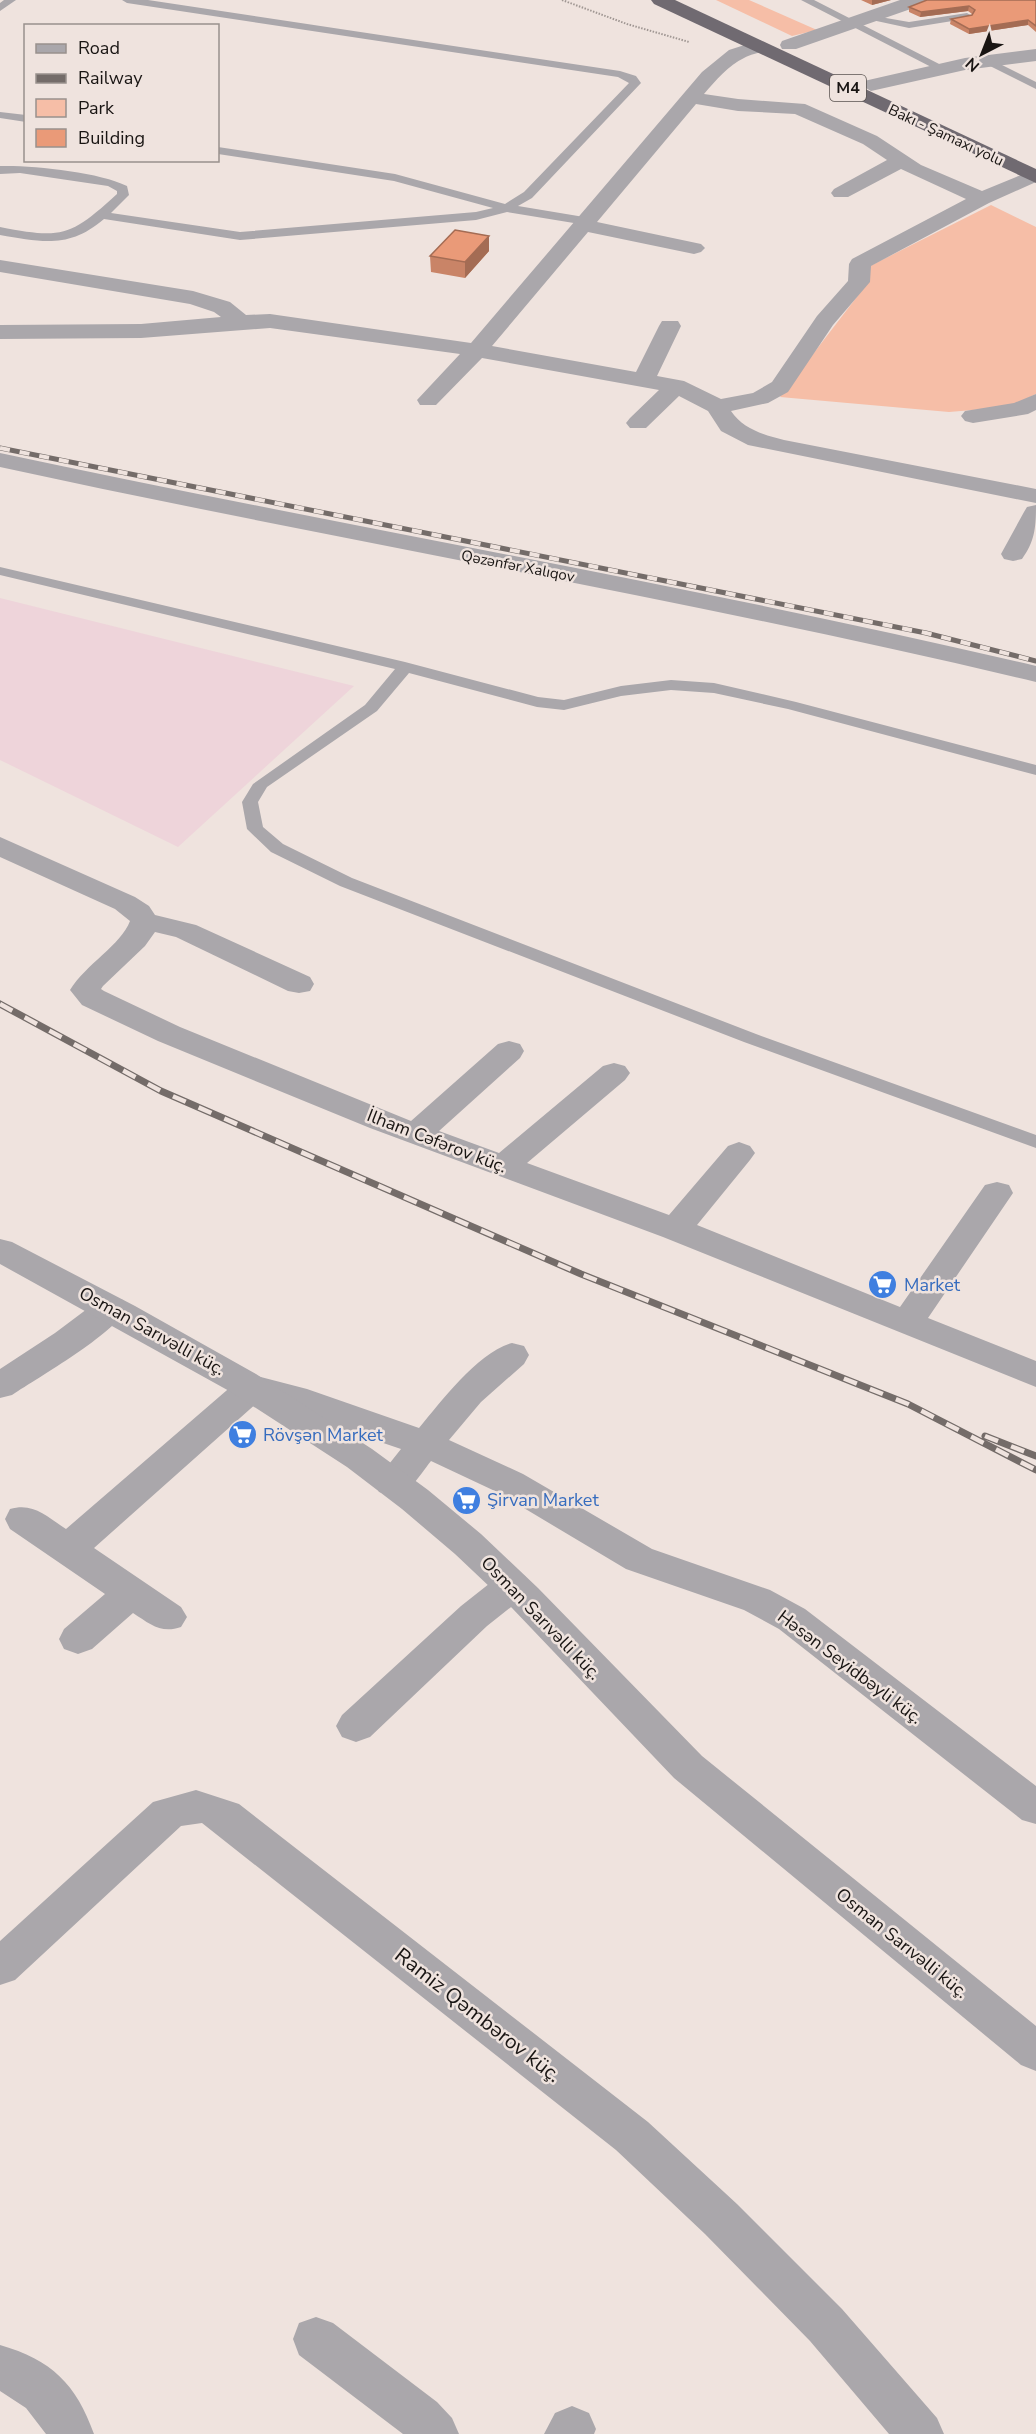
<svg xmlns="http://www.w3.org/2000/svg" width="1036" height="2434" viewBox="0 0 1036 2434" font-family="'Nunito Sans',sans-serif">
<rect width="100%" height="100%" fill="#efe3de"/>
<path fill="#eed4da" d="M0 598 354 686 178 847 0 760Z"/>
<path fill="#f6bea7" d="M716 0H749L817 30 792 36Z
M991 205 1036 227V394L1009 407 949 412 780 397 866 285 868 267Z"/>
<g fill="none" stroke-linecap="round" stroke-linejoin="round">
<path stroke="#a09793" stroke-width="2" stroke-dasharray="1.5 1.5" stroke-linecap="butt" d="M562 0 627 24 689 42"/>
<path fill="#aaa7ab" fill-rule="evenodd" d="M4 0H16L0 11V3Z
M122 0H148L620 71 636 76 641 83 532 198 518 206 590 218V224L586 225 507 212 476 220 240 240 104 219C69 249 42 242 0 235V227C62 239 70 237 117 194V191L108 186 20 173 0 174V166C32 165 99 172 127 186L129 195 111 213 240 232 476 212 493 208 394 181 218 154V147L395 174 505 204 524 192 629 83 618 77 127 3Z
M801 0H814L947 68 937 70Z
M967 13 972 16 971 18 909 28 858 17 863 14 909 22Z
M988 58 1036 82V89L984 63 982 61Z
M0 112 26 115V122L0 118Z
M0 567 405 662 538 697 564 700 621 686 671 680 714 683 796 702 1036 765V775L788 709 714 693 671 690 621 696 564 710 537 707 409 673 377 711 267 787 258 802 263 827 283 844 352 878 756 1034 1036 1135V1148L744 1042 340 886 271 852 247 829 242 802 253 784 365 705 395 669 0 575Z"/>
<path fill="#aaa7ab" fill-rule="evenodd" d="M900 0H928L925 4 796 49H782L780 45 782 41Z
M760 40 769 46C764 54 752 53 744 58 729 65 715 81 704 94L738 99 805 104 877 136 921 165 982 191 1033 170 1036 171V182L989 203 871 266 870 282 833 325 788 392 768 403 731 411C743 429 764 435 784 440L1036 489V503L748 445 721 431 708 411 679 396 646 428H630L626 423 630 418 659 390 482 358 436 405H420L417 400 460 354 270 328 141 338 0 339V325L141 324 221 317 214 312 190 304 0 272V260L193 291 230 302 246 315 270 314 471 343 702 72 729 50ZM696 104 738 111 795 114 863 144 887 160 834 189 831 193 834 197H848L901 169 966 199 852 259 849 264 848 281 817 316 772 382 753 393 721 399 684 381 657 376 681 326 678 321H662L659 326 636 372 492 346 588 232 694 254 701 252 705 248 701 244 597 222Z
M1036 49V61L965 70 871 91 861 85 864 81 965 58Z
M1036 394V410L1028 414 973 423 965 421 961 416 965 411 1014 403Z
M0 453C345 527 693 585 1036 666V682C693 600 345 542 0 467Z
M1036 505C1036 527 1035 541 1022 559L1013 561 1004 559 1001 554 1024 512 1027 507Z
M0 837 135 897 149 906 155 915 196 925 310 977 314 984 310 991 299 993 288 991 176 937 155 932 145 946 103 986 101 989 104 991 180 1027 411 1121 498 1044 509 1041 520 1044 524 1051 520 1058 439 1131 499 1153 603 1066 614 1063 625 1066 630 1073 625 1080 527 1163 669 1215 728 1146 739 1142 750 1146 755 1153 750 1160 697 1225 900 1307 985 1185 997 1182 1009 1185 1013 1193 928 1318 1036 1361V1387L663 1237 370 1128 158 1041 82 1005 70 990C86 964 121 945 130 921L115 909 0 857Z
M111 1296 123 1300 128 1308C112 1335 41 1376 12 1395L0 1398V1369L55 1333 99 1300Z
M512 1343 524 1346 529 1355 524 1364 481 1402 449 1440 523 1474 652 1549 770 1590 805 1609 1036 1786V1824L1022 1820 779 1629 744 1610 626 1569 497 1492 431 1461C415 1481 407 1501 379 1492L374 1483 401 1449 259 1401 94 1548 181 1607 187 1617 181 1627C161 1634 150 1624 133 1613L92 1649 78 1654 64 1649 59 1639 64 1629 105 1594 10 1529 5 1519 10 1509C34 1502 47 1517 66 1529L241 1378 253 1375 307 1389 419 1428C442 1401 477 1353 512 1343Z
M512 1572 525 1576 531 1586 525 1596 487 1626 370 1737 356 1742 342 1737 336 1726 342 1715 461 1606 499 1576Z
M196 1790 239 1804 648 2122 737 2204 842 2309 937 2418 944 2434H889L810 2341 705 2234 616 2150 202 1823 181 1826 15 1980 0 1985V1941L153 1802Z
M316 2317 333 2323 437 2402 452 2418 459 2434H403L299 2355 293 2339 299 2323Z
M0 2345C52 2360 76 2384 94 2434H46L26 2408 0 2391Z
M572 2406 589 2413 596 2429 594 2434H544L555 2413Z"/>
<path fill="#aaa7ab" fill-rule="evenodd" d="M0 1239 12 1242 135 1306 256 1374 372 1449 428 1490 481 1534 538 1588 702 1756 1036 2026V2071L1021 2065 674 1778 512 1608 455 1554 402 1509 347 1467 231 1392 0 1264Z"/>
<path fill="#706a71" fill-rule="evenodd" d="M651 0H675L1036 169V183L654 4Z"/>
<defs>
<path id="rail-far1" d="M0 448 926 633 1036 661"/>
<path id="rail" d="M0 1004 161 1091 581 1274 908 1404 1036 1470
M985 1436 1036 1456"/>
</defs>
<use href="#rail-far1" stroke="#746c69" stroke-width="5"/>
<use href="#rail" stroke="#746c69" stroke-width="7"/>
<use href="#rail-far1" stroke="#efe3de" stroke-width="4" stroke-dasharray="10" stroke-linecap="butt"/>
<use href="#rail" stroke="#efe3de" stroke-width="4.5" stroke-dasharray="14" stroke-linecap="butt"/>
</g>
<path fill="#c98467" d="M861 0H891L872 5Z
M1036 1V32L1028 25 969 34 950 24 951 19 972 15V14L968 11 920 17 909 12V7Z
M489 236V251L465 278 431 272 430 256Z"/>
<path fill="#a46c54" d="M872 0H891L872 5Z
M969 6 968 11 920 17 921 12Z
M1028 20V25L969 34V29Z
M489 236V251L465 278V262Z"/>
<path fill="#ea9a78" stroke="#a46c54" stroke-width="1.5" d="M927 0H1035L1036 1V26L1028 20 969 29 951 19 972 15 975 10 969 6 921 12 909 7Z
M455 230 489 236 465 262 430 256Z"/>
<defs>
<symbol id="supermarket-disc" viewBox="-11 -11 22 22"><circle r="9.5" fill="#3f7fe0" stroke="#efe3de"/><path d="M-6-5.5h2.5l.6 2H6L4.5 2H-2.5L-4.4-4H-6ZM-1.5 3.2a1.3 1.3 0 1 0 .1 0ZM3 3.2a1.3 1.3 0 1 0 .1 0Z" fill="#fff"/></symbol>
</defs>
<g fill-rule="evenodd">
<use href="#supermarket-disc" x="866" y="1268" width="33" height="33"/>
<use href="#supermarket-disc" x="226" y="1418" width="33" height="33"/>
<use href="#supermarket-disc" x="450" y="1484" width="33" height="33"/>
</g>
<g text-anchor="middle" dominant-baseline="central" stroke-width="5" stroke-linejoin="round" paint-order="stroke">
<g font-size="15" fill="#191513" stroke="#efe3de">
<text transform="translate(946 135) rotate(25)">Bakı - Şamaxı yolu</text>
<text transform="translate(518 566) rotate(11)">Qəzənfər Xalıqov</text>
</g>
<rect fill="#efe3de" stroke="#595350" stroke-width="1.5" x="830" y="75" width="36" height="26" rx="4.5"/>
<g font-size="16" font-weight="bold" fill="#191513">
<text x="848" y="88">M4</text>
</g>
<g font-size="18" fill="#191513" stroke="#efe3de">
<text transform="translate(437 1141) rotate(21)">İlham Cəfərov küç.</text>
<text transform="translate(152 1331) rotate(29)">Osman Sarıvəlli küç.</text>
<text transform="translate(541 1618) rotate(46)">Osman Sarıvəlli küç.</text>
<text transform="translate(850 1667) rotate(37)">Həsən Seyidbəyli küç.</text>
<text transform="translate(902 1943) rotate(39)">Osman Sarıvəlli küç.</text>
</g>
<g font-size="18" fill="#366cbe" stroke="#efe3de" text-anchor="start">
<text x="904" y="1285">Market</text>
<text x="263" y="1435">Rövşən Market</text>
<text x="487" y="1500">Şirvan Market</text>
</g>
<g font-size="21" fill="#191513" stroke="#efe3de">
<text transform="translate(478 2015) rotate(38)">Ramiz Qəmbərov küç.</text>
</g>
</g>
<rect x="24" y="24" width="195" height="138" fill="#efe3de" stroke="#99918d" stroke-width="1.5"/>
<rect x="36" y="44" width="30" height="9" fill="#aaa7ab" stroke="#99918d" stroke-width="1.5"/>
<text x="78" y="54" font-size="18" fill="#191513">Road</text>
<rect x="36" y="74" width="30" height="9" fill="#746c69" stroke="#99918d" stroke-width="1.5"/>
<text x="78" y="84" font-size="18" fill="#191513">Railway</text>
<rect x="36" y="99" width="30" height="18" fill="#f6bea7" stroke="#99918d" stroke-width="1.5"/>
<text x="78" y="114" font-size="18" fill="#191513">Park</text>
<rect x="36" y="129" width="30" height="18" fill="#ea9a78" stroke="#99918d" stroke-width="1.5"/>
<text x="78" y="144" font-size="18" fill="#191513">Building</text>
<g transform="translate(982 54) rotate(222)" stroke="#efe3de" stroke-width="4.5" paint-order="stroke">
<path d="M0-4.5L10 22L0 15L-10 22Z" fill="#191513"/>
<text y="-9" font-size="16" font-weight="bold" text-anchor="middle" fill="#191513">N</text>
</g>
</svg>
